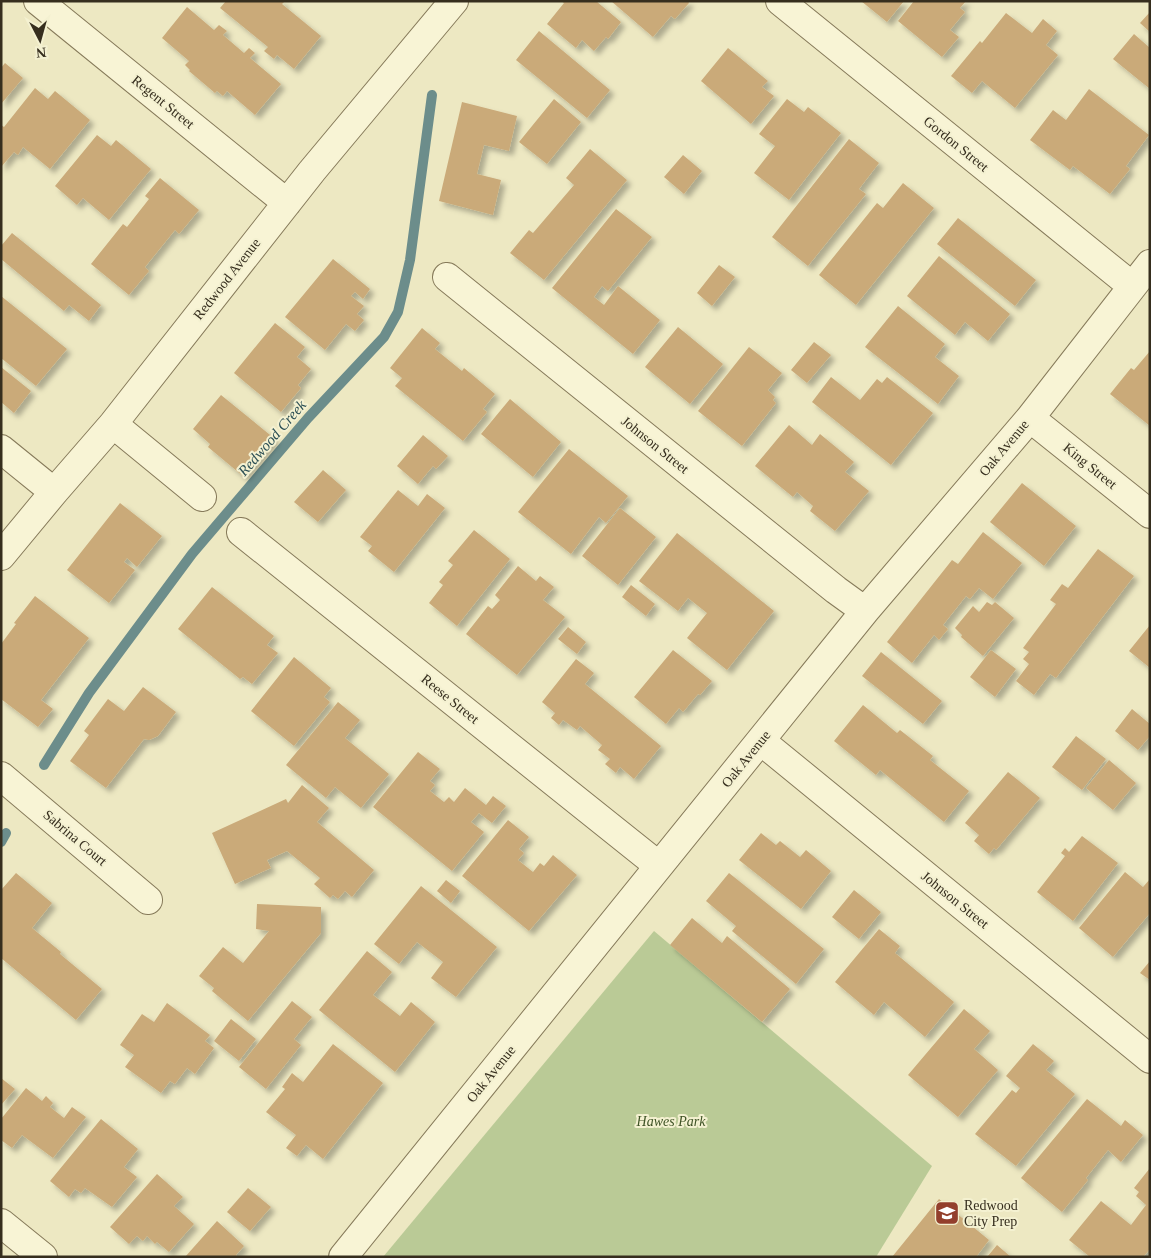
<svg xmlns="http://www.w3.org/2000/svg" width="1151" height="1258" viewBox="0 0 1151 1258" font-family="Georgia,serif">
<defs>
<filter id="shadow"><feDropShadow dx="4.5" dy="4.5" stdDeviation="2.5" flood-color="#0004"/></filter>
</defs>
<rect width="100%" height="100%" fill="#ede8c2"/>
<path fill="#baca96" d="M654 931 932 1166 876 1257H383Z"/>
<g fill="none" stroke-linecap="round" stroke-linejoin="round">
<path stroke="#6c8d8b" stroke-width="10" d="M44 765 89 693 192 554 308 418 384 337 398 312 410 260 432 95
M1 842 6 833"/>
</g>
<path fill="#caaa79" filter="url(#shadow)" d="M226 1H285L282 4 321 36 294 69 277 55 274 59 264 51 268 47 220 8Z
M561 1H596L621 22 608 39 606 37 594 51 582 40 576 48 547 24 564 3Z
M611 1H688L689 3 675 19 671 16 653 37Z
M861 1H904L887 22Z
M914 1H966L960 8 965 12 950 30 959 37 942 57 898 21Z
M187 7 214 30 219 25 227 31 223 35 244 53 249 48 255 53 250 58 281 84 255 115 227 91 223 96 217 91 215 93 189 71 190 70 185 65 189 61 162 38Z
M1150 12V32L1140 23Z
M1006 13 1032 33 1043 19 1057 31 1046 45 1058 55 1015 108 982 81 972 93 951 76 980 41 982 43Z
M539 31 610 90 587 118 516 60Z
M1134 34 1150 48V89L1113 59Z
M728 48 768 81 762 87 774 96 751 124 701 81Z
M5 63 23 78 1 104V68Z
M35 88 48 99 55 91 90 120 50 169 23 147 18 155 14 152 1 167V125L4 127Z
M1089 89 1149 135 1126 166 1130 169 1110 194 1073 166 1070 170 1030 140 1053 110 1066 120Z
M554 99 581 122 547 164 519 142Z
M787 99 804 112 808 107 841 133 789 200 754 173 775 146 759 134Z
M462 102 517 116 509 151 484 145 477 174 501 180 493 215 439 201Z
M97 135 111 146 116 140 151 169 109 220 83 198 77 205 55 186Z
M849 139 879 163 859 189 866 194 808 266 772 237Z
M590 149 627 180 544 280 510 253 529 230 533 233 574 185 566 178Z
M683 155 702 171 684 194 664 177Z
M160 178 199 210 179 234 175 230 145 267 149 271 129 295 91 264 123 224 127 227 149 199 145 196Z
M903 183 934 208 856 305 819 275 877 203 883 208Z
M616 209 652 237 608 291 602 286 594 297 604 305 618 286 660 320 633 354 552 288Z
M958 218 1036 280 1015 306 937 244Z
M12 233 101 305 89 321 69 305 64 311 1 259V246Z
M939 256 1010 314 988 341 965 322 955 335 907 296Z
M333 259 370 289 363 299 355 292 351 296 364 306 357 314 364 320 355 331 346 324 325 350 285 317Z
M719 265 735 277 712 306 697 293Z
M1 296 67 349 36 386 1 358Z
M898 306 945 344 935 357 959 376 938 404 865 347Z
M275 323 305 347 297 357 311 369 298 385 301 388 281 412 234 373Z
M678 327 723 364 690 404 645 367Z
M422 328 440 343 435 349 462 371 464 368 495 394 483 409 487 412 463 441 395 386 402 378 390 368Z
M814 342 831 355 807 383 791 370Z
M749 347 782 373 768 390 775 397 773 400 776 403 742 446 698 411Z
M1150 351V426L1110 394 1131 368 1134 370Z
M1 367 31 391 14 413 1 402Z
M831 377 860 400 877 379 882 383 887 377 933 413 891 465 812 402Z
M221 395 275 439 244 477 208 447 210 444 193 429Z
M510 399 561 442 533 477 481 434Z
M789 425 812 445 820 434 854 462 845 472 869 491 835 531 810 511 813 506 797 492 793 497 755 466Z
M423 435 448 456 436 469 433 466 418 484 397 466Z
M569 449 628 496 606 523 599 517 571 554 518 512Z
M323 470 346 490 318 522 294 502Z
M1022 483 1076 526 1044 566 990 522Z
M398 490 418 506 427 494 445 508 394 572 368 551 372 546 360 537Z
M120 503 162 536 137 567 127 558 124 562 135 570 109 603 67 570Z
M620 508 656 537 618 585 582 556Z
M474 530 510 559 457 626 429 603 443 585 439 582 453 565 448 561Z
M983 532 1022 563 993 599 979 588 970 599 966 596 943 625 948 629 939 640 934 635 912 663 887 642 952 560 958 564Z
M677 533 774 611 727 670 687 638 707 613 688 598 678 611 639 581Z
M1098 549 1134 576 1056 678 1050 674 1034 695 1016 681 1029 664 1023 659 1029 652 1023 648 1056 604 1050 600 1062 584 1068 588Z
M518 566 536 581 540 576 554 587 543 600 565 617 517 675 466 634 488 606 492 609 500 600 495 595Z
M631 585 655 604 646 616 622 597Z
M212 587 274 636 267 645 278 653 252 684 243 677 240 679 178 629Z
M35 596 89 638 41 700 53 709 38 727 1 699V644L16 624 14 623Z
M987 602 992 605 995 602 1014 618 983 656 961 637 962 635 955 628 973 606 979 612Z
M1150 625V668L1129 651Z
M568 627 586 642 577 654 558 639Z
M673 650 712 681 700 695 698 694 683 712 679 708 666 724 634 697Z
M991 650 1016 669 995 697 970 677Z
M881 652 942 701 923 724 862 676Z
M294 657 331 688 324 697 330 702 294 746 251 711Z
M576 659 594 673 585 684 661 746 634 779 620 767 616 773 605 764 610 759 598 750 602 745 580 726 577 730 563 720 559 725 551 718 555 713 542 702Z
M143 687 176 712 158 736 149 740 144 739 106 788 70 761 89 735 84 731 108 699 124 711Z
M338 702 360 720 345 738 389 774 361 808 335 787 326 798 286 765Z
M863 705 897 733 900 730 933 756 930 760 969 791 944 822 880 770 876 775 834 741Z
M1132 709 1150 724V736L1138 750 1115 731Z
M1076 736 1106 759 1082 790 1052 767Z
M418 752 440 769 430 781 435 785 430 791 444 802 449 797 454 802 465 788 486 805 493 796 506 806 492 823 479 813 471 822 484 832 452 871 373 807Z
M1109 760 1136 783 1113 810 1086 788Z
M1008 772 1040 798 996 850 994 848 989 854 974 841 979 835 965 823Z
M302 785 329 808 317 822 374 870 352 897 345 891 338 899 333 895 330 898 314 884 320 878 287 851 267 860 271 868 235 884 212 833 286 799 288 803Z
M508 820 529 837 519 849 524 853 518 860 533 872 540 863 544 866 553 855 577 875 529 931 462 876Z
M761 833 776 845 780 841 800 857 806 850 831 871 801 909 739 860Z
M1082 836 1118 863 1073 921 1037 892 1065 856 1061 853 1065 848 1069 852Z
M1125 872 1143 887 1150 879V913L1113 957 1079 928Z
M16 873 52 903 32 928 61 952 60 954 102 989 76 1020 1 958V890Z
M729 873 824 949 796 984 732 931 736 926 706 901Z
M446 880 460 891 451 903 437 891Z
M421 886 497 947 456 997 431 978 443 962 417 942 399 964 374 944Z
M854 890 881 912 859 939 832 917Z
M257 904 321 907V933L248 1021 212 991 214 988 199 976 223 947 243 963 269 931 256 929Z
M692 918 722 943 727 936 790 989 762 1022 670 945Z
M879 929 900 946 895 953 954 1002 925 1037 884 1002 874 1015 835 982Z
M367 951 392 972 373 995 400 1016 411 1002 435 1022 395 1072 319 1010Z
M1150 961V980L1140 973Z
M292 1001 312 1017 294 1039 301 1045 266 1089 239 1067Z
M167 1003 210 1035 205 1041 214 1048 195 1074 187 1068 175 1084 170 1081 161 1093 125 1067 134 1055 120 1045 142 1014 154 1022Z
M964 1009 990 1031 974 1049 998 1070 958 1117 908 1075Z
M231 1019 256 1039 239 1061 214 1041Z
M333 1044 383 1083 323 1159 306 1145 297 1156 286 1148 296 1135 266 1112 285 1089 282 1087 292 1073 303 1082Z
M1033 1044 1054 1061 1046 1070 1075 1094 1016 1166 975 1134 1012 1090 1016 1093 1020 1088 1006 1076Z
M1 1078 15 1089 1 1105Z
M26 1088 42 1101 46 1096 53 1103 50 1107 64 1118 72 1107 86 1117 53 1158 22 1135 12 1148 1 1140V1119Z
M1087 1099 1121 1126 1125 1120 1143 1135 1121 1162 1108 1150 1086 1178 1088 1180 1062 1212 1021 1178Z
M101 1119 138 1149 124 1167 137 1177 112 1207 85 1188 81 1193 75 1189 69 1197 50 1181Z
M1150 1168V1249L1143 1257H1090L1069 1240 1101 1201 1131 1225 1146 1205 1136 1196 1139 1192 1134 1188Z
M157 1174 183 1197 174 1206 194 1224 169 1252 157 1242 155 1244 147 1236 143 1241 137 1236 129 1244 110 1227Z
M248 1188 271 1207 250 1231 227 1212Z
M939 1199 989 1240 976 1257H892Z
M217 1221 244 1246 236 1255 238 1257H185Z
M997 1245 1011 1257H987Z"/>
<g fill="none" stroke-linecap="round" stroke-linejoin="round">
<defs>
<path id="minor" d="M38 1 287 203
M780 1 1132 286
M447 277 836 590 865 611
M1030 418 1150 514
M113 424 202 497
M1 449 54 492
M241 532 659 866
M1 556 54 492 113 424 312 171 454 1
M761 741 1150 1059
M1 776 148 900
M343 1257 865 611 1030 418 1150 264"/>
<path id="tertiary" d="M1 1223 43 1257"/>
</defs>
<use href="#minor" stroke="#867a5a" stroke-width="30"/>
<use href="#tertiary" stroke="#867a5a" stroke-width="30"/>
<use href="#minor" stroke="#f8f4d5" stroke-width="28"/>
<use href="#tertiary" stroke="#f8f4d5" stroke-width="28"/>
</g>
<defs>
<symbol id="school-square" viewBox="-11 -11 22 22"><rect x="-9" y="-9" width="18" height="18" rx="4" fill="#933f2c" stroke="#f4f1d1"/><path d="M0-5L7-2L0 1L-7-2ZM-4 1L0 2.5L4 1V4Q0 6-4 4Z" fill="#fff"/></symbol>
</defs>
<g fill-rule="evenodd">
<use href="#school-square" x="933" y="1199" width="28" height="28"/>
</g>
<g text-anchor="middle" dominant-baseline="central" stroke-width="4" stroke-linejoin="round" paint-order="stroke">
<g font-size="14" fill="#362e1e" stroke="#f4f1d1">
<text transform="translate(163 102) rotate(39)">Regent Street</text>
<text transform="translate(956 144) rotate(39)">Gordon Street</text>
<text transform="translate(227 279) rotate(-52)">Redwood Avenue</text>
<text transform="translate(655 445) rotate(39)">Johnson Street</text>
<text transform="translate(1004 448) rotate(-50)">Oak Avenue</text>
<text transform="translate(1090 466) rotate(39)">King Street</text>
<text transform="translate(450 699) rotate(39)">Reese Street</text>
<text transform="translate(746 759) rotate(-51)">Oak Avenue</text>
<text transform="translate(75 838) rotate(40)">Sabrina Court</text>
<text transform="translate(955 900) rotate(39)">Johnson Street</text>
<text transform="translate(491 1074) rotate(-51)">Oak Avenue</text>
</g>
<g font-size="14" font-style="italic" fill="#3e5225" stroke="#f4f1d1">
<text x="671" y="1121">Hawes Park</text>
</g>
<g font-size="14" fill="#362e1e" stroke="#f4f1d1" text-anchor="start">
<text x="964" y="1205">Redwood<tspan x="964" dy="16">City Prep</tspan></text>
</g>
<g font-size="15" font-style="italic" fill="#2d5055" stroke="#f4f1d1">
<text transform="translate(272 438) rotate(-49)">Redwood Creek</text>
</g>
</g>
<rect width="1151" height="1258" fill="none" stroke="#362e1e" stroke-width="5"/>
<g transform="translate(40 40) rotate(174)" stroke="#f4f1d1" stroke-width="4" paint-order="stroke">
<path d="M0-4L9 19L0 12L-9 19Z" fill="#362e1e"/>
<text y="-8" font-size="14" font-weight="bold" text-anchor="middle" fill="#362e1e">N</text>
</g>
</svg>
